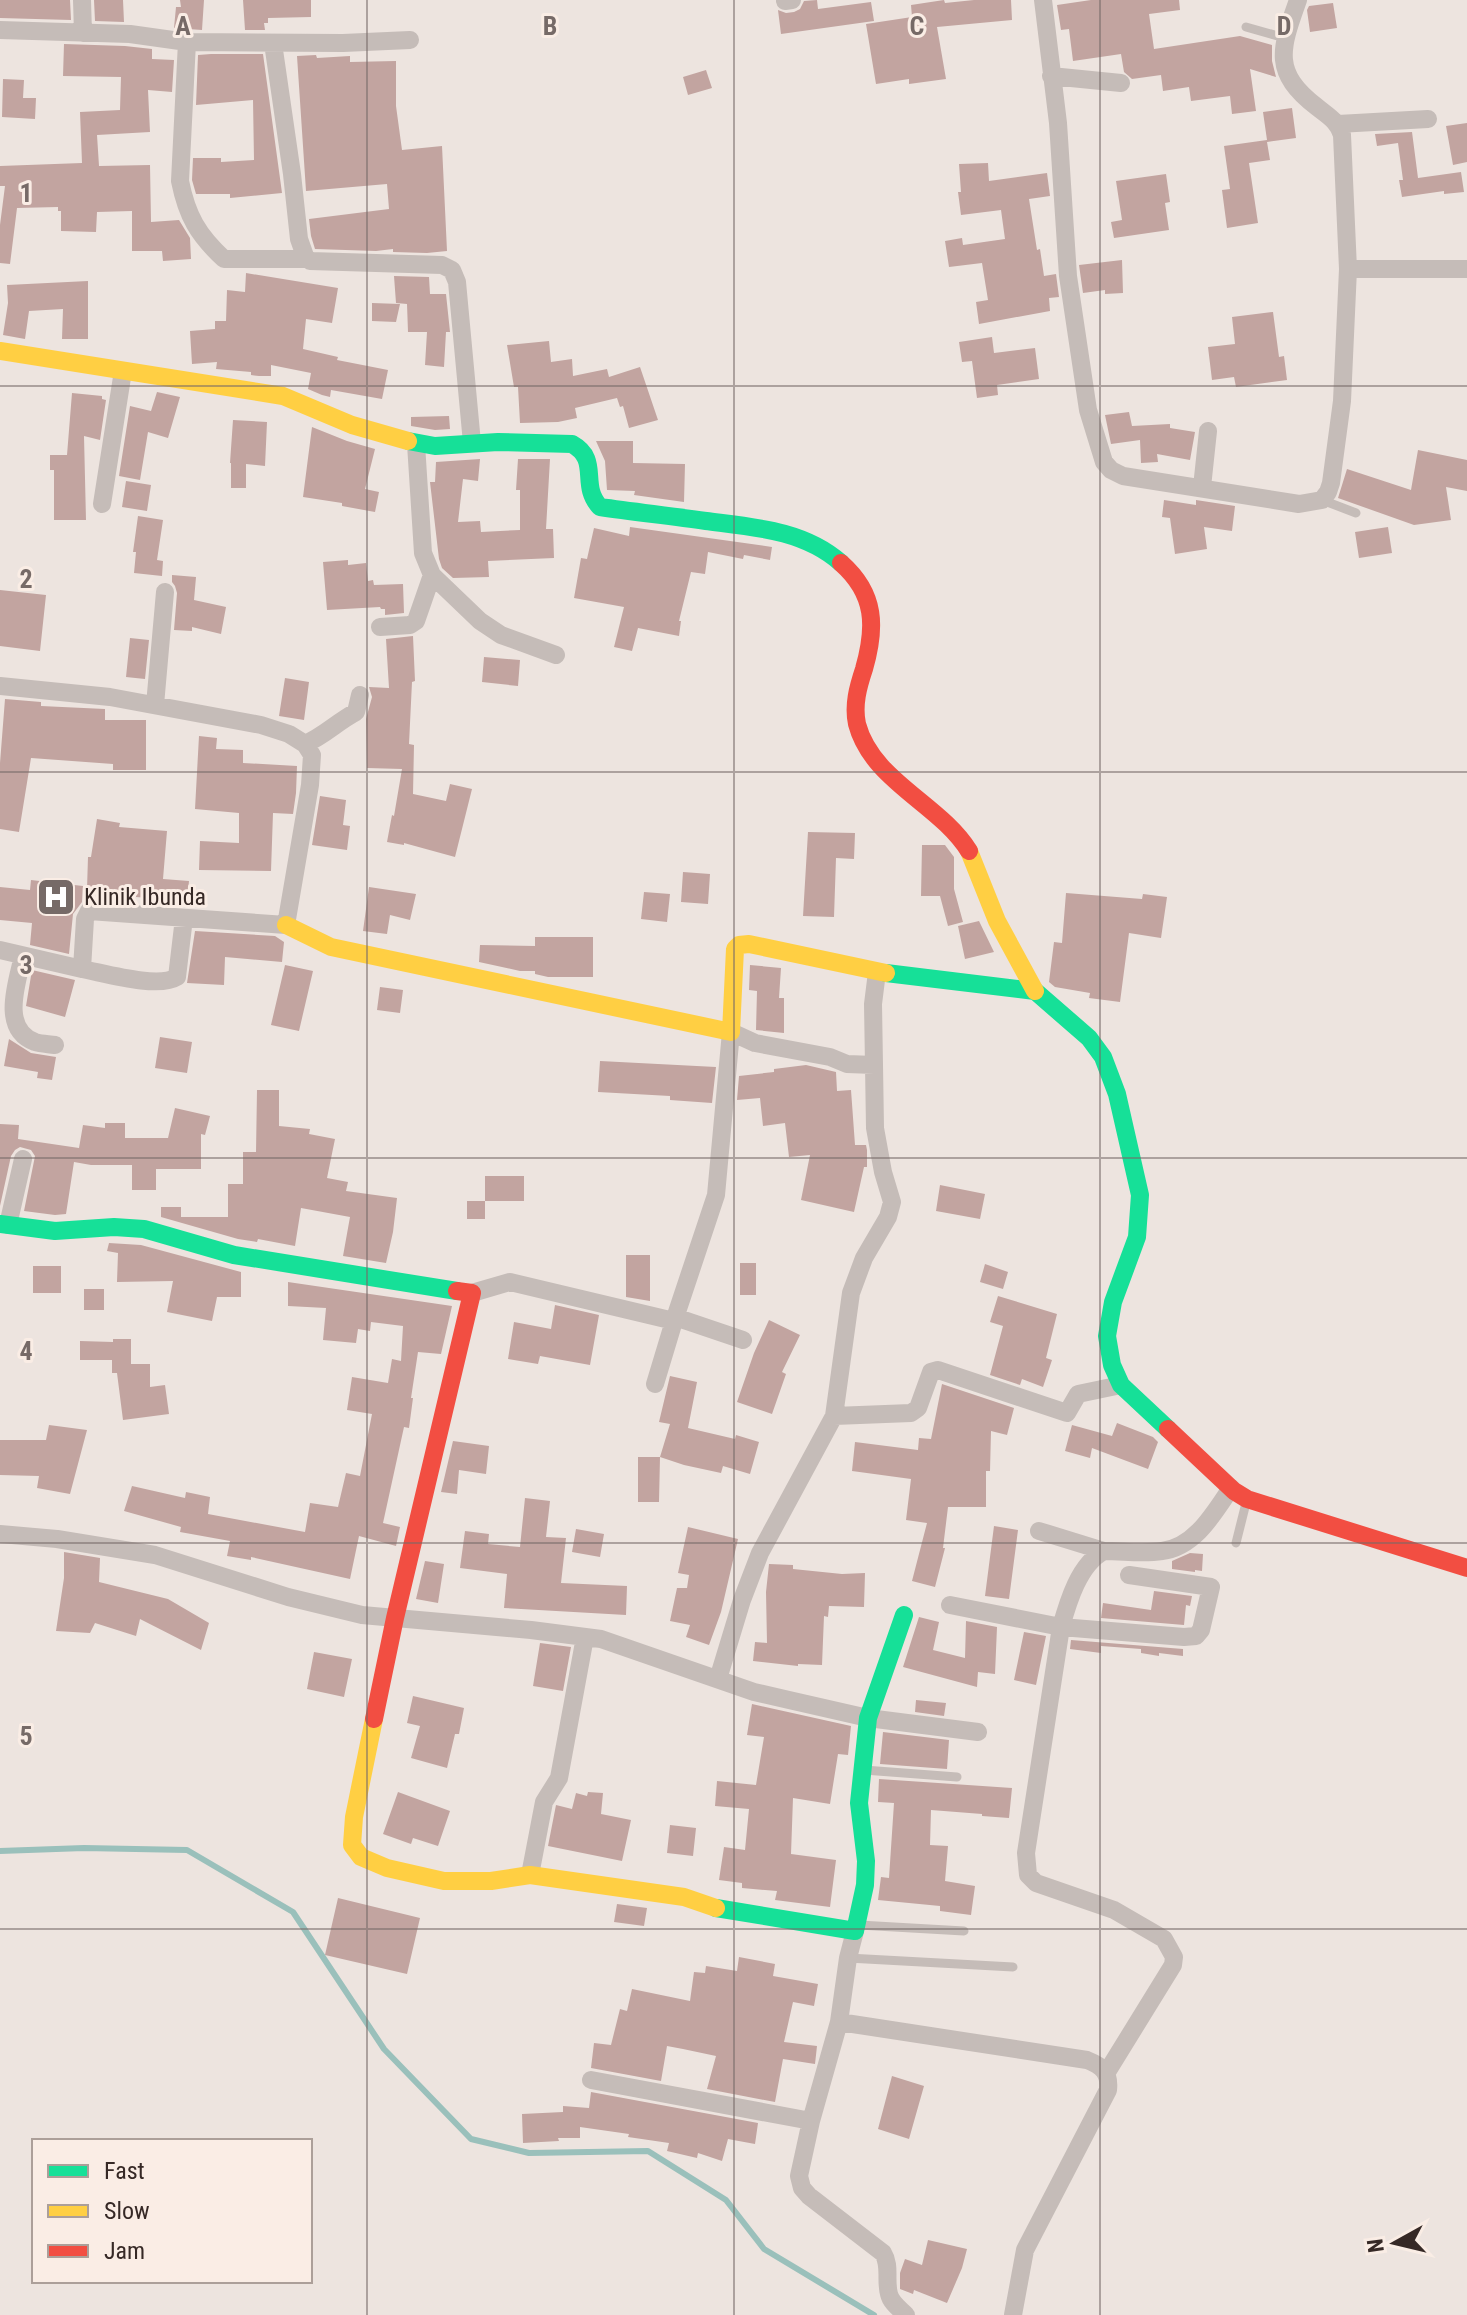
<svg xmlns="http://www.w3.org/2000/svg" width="1467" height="2315" viewBox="0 0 1467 2315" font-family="'Roboto Condensed',sans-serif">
<rect width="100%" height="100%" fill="#ede4df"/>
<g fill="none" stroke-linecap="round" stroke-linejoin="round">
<path stroke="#9ac0bb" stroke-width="6" d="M0 1851 84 1848 187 1850 293 1912 384 2049 471 2139 529 2153 648 2151 726 2200 764 2249 874 2315"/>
</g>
<path fill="#c2a4a0" d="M0 0H70L71 20 0 18Z
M94 0H123L124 22 95 21Z
M180 0H204L202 30 174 28 176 7H181Z
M243 0H311V17L268 18V23H264L265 30H245Z
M817 0 818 9 871 2 874 21 781 34 778 10 786 13 794 12 800 9 804 1Z
M944 0 945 3 974 0H1011L1012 20 937 27 946 79 909 84V79L876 84 866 24 912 17 911 5Z
M1091 0H1179L1180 10 1149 14 1154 49 1240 36 1272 45V61L1276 77 1250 69 1256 111 1232 114 1230 96 1191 101 1189 87 1163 91 1161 75 1132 79 1124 72 1121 54 1073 61 1069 29 1061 30 1057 5Z
M1333 3 1337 28 1310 32 1307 10 1309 6Z
M64 44 125 46 152 49V59L174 60 172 92 148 90 150 132 97 135 99 166 150 165 151 222 179 220 190 238 191 259 163 261 162 251H132V211L97 212 96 232 61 231V211H58V207L17 208 10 264 0 263V225L5 186H0V166L82 163 80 112 120 110 121 77 63 76Z
M211 54H263L282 193 230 198V194H196L192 180 193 158H221V162L254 160 253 100 196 105 198 55Z
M316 55 317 58 350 56V62L396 61V106L402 150 442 146 447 251 427 253 393 252V249L376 251 315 249 311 236 309 219 389 209 387 184 306 191 297 56Z
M706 70 712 88 688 95 683 77Z
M3 79 24 80 23 98H36L35 119 2 117Z
M1292 108 1296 138 1267 142 1270 160 1249 163 1258 223 1227 228 1222 190 1230 189 1224 146 1267 140 1263 112Z
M1467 123V162L1453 165 1446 126Z
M1412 132 1418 178 1461 172 1464 192 1444 194V191L1402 197 1399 180H1403L1398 143 1377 146 1375 134Z
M988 163 989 181 1047 173 1050 196 1029 199 1037 250 1040 249 1044 276 1056 274 1059 297 1049 298 1050 311 979 324 976 302 988 300 982 263 949 267 945 241 962 238 963 245 1005 239 1001 210 961 215 958 192H961L959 164Z
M1166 174 1170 202 1165 203 1169 230 1114 238 1111 222 1122 220 1116 181Z
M1122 260 1123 293 1105 294V290L1083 293 1079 265Z
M246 273 338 288 332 323 306 319 303 349 338 357 337 360 388 370 382 399 331 390 330 397 322 395 308 389 311 373 271 365V376H259L251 375V372L216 369 217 362 192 364 190 331 215 329V321H226L227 290 245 292Z
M394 276 429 277 430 294H446L450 332H446L444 367 425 365 427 332H408L407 304 396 303Z
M88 281V339H62L63 309 29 311 25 339 3 335 8 303 7 285Z
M372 303 400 304 396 322 372 321Z
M1273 312 1279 357 1284 356 1287 380 1236 387 1234 377 1212 380 1208 347 1235 344 1232 317Z
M992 337 994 353 1035 348 1039 379 997 385 998 395 977 398 972 361 962 362 959 342Z
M549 341 551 362 572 359 573 376 607 369 609 377 640 367 658 420 629 428 623 406 620 407 617 398 575 408 577 418 558 422 520 423 518 387H514L507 345Z
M157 392 180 397 168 438 148 432 140 480 119 476 130 406 151 411Z
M72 393 102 396V399L106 400 100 440 84 436 86 520H54V470H50V455H67Z
M1129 412 1132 426 1170 424V428L1195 432 1190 460 1157 454 1158 462 1141 463 1140 440 1111 444 1105 415Z
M449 416 450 429 435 430 411 426V417Z
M233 420 267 422 265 466 246 464V488H231V463H230Z
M312 427 347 441 375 449 365 489 379 492 375 512 342 506V503L303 497Z
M596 441H633V463L685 464 684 502 634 495 635 491 607 490 605 461Z
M1418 450 1467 460V491L1446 487 1451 520 1414 525 1338 498 1347 469 1411 490Z
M480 459 478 481 463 479 458 522 480 521 481 532 520 530V490H516L518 459H550L546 529H553L554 558 488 561 489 577 453 578 442 568 439 559 430 482H435L436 462Z
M126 481 151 485 147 511 122 507Z
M1164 500 1196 505V500L1235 506 1232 531 1204 527 1207 549 1175 554 1170 518 1162 517Z
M138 516 163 520 157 560 163 561 162 576 134 573 136 552H133Z
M630 527 772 547 770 560 744 555 743 559 708 552 705 574 691 572 679 621H681L679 636 638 628 632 651 614 647 624 607 574 598 581 558 587 559 594 528 629 536Z
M1388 527 1392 553 1359 558 1355 532Z
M348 560V565L366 563 368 581 373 580 374 585 403 584 404 613 385 615V609H381L380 607 327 610 323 562Z
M172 575 196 577 194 600 226 607 221 634 192 627V631L174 630 177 593 175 586 172 582Z
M0 590 46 595 40 651 0 646Z
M413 636 415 681 412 682 409 744 414 745 413 794 446 801 450 784 472 789 455 857 404 843V845L387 842 392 815 394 816 402 769 367 768 366 719 372 697 369 687 389 688 386 639Z
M130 638 149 640 145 679 126 677Z
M484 657 520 660 518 686 482 682Z
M285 678 309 682 304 720 279 716Z
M5 699 41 702V706L105 709V720H146V770H113V764L31 758 19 832 0 829V763Z
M199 736 217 738 216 749 243 750V763L297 766 296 793 293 814 273 813 271 871 199 870 200 841 239 843V813L195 809Z
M320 796 346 800 343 825 350 826 347 850 312 845Z
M97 819 120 823 119 827 167 831 163 879 189 881 187 901 136 897V891L87 889 88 857H91Z
M808 832 855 833 854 859 836 858 834 917 803 916Z
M922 845H945L954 857V889L963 922 948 926 940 896H921Z
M683 872 710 874 708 904 681 902Z
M31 880 83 886 82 902 73 914 69 954 30 945 32 923 0 920V887L30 890Z
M369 887 416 894 410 920 390 915 387 934 363 931Z
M644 892 670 894 667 922 641 919Z
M1066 893 1142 899 1143 894 1167 897 1161 938 1129 933 1120 1002 1089 998 1090 993 1055 987 1049 982 1054 942 1062 943Z
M979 921 994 952 965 959 958 926Z
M195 931 275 936 284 942 282 962 225 957 224 985 187 983Z
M535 937H593V977H548L535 974V971H520L479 962 480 945 535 946Z
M285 965 313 971 299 1031 271 1025Z
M750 965 781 968 779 998H784V1033L756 1030 757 991 749 990Z
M32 970 75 980 65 1017 26 1006Z
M380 987 403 990 400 1013 377 1010Z
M160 1037 192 1042 187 1073 155 1068Z
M9 1039 31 1053 56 1057 52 1080 37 1078 38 1072 4 1066Z
M600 1061 716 1067 712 1103 670 1100V1096L598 1092Z
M806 1065 836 1072 837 1091 851 1090 855 1145H866L867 1150V1167H864L854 1212 801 1200 810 1155 789 1157 785 1123 763 1126 760 1098 737 1100 739 1076 774 1072V1069Z
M257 1090H279V1126L310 1129 309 1134 335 1139 327 1178 348 1182 346 1191 397 1198 393 1232 386 1263 343 1256 350 1217 301 1208 295 1246 258 1239 257 1242 238 1239 161 1217V1207H181V1217H228V1184H243V1152H256Z
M175 1108 210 1116 205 1135 201 1134V1169H156V1190H132V1165H91L74 1162 66 1214 55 1215 24 1211 35 1156 31 1150 20 1147 15 1150 11 1156 0 1206V1124L19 1125 18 1139 79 1148 83 1125 105 1128V1123H125V1138H168Z
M485 1176H524V1201H485Z
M940 1185 985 1194 980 1219 936 1211Z
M467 1201H485V1219H467Z
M109 1243 141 1245 241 1272V1297H217L212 1321 167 1312 173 1281 117 1282 118 1253 107 1251Z
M626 1255H650V1301L626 1297Z
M740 1263H756V1295H740Z
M985 1264 1008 1272 1003 1289 980 1282Z
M33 1266H61V1293H33Z
M288 1282 452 1306 441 1354 418 1352 411 1398H413L409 1428 404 1427 383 1523 400 1527 396 1546 359 1536 350 1579 251 1557V1560L227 1556 230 1541 180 1532 181 1527 124 1511 132 1486 185 1498 186 1492 210 1497 208 1514 305 1532 310 1503 338 1507 346 1473 360 1476 372 1414 347 1410 352 1377 388 1383 392 1359 401 1361 403 1326 371 1322 370 1331 358 1329 356 1343 323 1340 326 1308 288 1306Z
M84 1289H104V1310H84Z
M998 1296 1057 1314 1046 1358 1052 1360 1043 1387 1022 1379 1020 1385 990 1375 1003 1326 990 1322Z
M555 1305 599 1315 590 1365 540 1356 538 1364 508 1359 514 1322 551 1329Z
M769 1320 800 1335 782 1372 786 1374 772 1414 737 1402 754 1353Z
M113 1339H131V1364H150V1387L165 1385 169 1414 123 1420 117 1373H112V1360H80V1341L113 1342Z
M670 1376 697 1382 688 1428 735 1439 736 1435 759 1442 750 1474 723 1466 721 1473 684 1465 660 1457 670 1424 659 1422Z
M942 1384 1014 1408 1007 1435 991 1431 990 1471H986V1507H948L943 1548H945L935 1587 912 1581 927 1523 906 1520 911 1479 852 1471 855 1442 918 1450 919 1438 931 1439Z
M1117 1423 1153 1437 1158 1442 1148 1469 1092 1448 1090 1458 1065 1451 1072 1425 1112 1436Z
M49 1425 87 1430 70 1494 37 1488 39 1476 0 1475V1440H46Z
M453 1441 489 1446 486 1474 459 1470 457 1494 441 1492Z
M638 1457H660L659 1502H638Z
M525 1498 550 1501 546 1537 566 1538 561 1583 627 1586 626 1615 504 1608 507 1574 460 1568 465 1531 489 1534 488 1544 520 1547Z
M994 1526 1018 1530 1009 1599 985 1596Z
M688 1527 738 1539 721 1612 709 1645 686 1637 690 1625 670 1621 677 1588H687L689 1575 678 1573Z
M576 1529 604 1534 600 1557 572 1552Z
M64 1552 100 1558 99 1582 168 1599 209 1623 201 1650 140 1619 136 1636 95 1623 90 1633 56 1631 64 1578Z
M1190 1553 1203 1554 1202 1571 1195 1570V1572L1172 1569V1561Z
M425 1561 444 1564 438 1603 416 1599Z
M769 1564 793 1565V1569L842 1574 865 1573 864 1607 829 1606 828 1617 824 1616 822 1665 798 1664V1666L753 1661 755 1642 767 1643 766 1592Z
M1154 1591 1192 1596 1190 1606 1186 1605 1184 1625 1101 1618 1103 1603 1151 1610Z
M919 1617 939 1622 933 1650 965 1658 966 1621 997 1627 995 1674 978 1672 977 1687 903 1667Z
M1024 1632 1046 1636 1036 1685 1014 1680Z
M1071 1640 1183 1649V1656L1159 1653V1656L1141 1653V1649L1101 1646V1653L1070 1649Z
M540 1643 571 1647 563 1691 533 1686Z
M314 1652 352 1659 344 1697 307 1689Z
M413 1696 464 1708 459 1734H455L447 1768 411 1758 420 1726 407 1723Z
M916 1700 946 1703 944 1716 915 1712Z
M752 1704 851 1726 848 1755 838 1754 830 1804 793 1798 791 1854 836 1860 830 1907 775 1900 777 1891 742 1888V1883L719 1880 724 1847 745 1850 749 1809 715 1806 717 1781 756 1785 764 1737 747 1735Z
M883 1732 949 1740 947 1769 880 1764Z
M879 1779 1012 1788 1009 1818 982 1816V1814L931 1810 930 1845 948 1846 945 1881 975 1886 971 1915 940 1911V1906L878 1900 881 1877 889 1878 894 1803 878 1802Z
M398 1792 450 1811 438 1846 413 1838 411 1844 383 1834Z
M588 1792 603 1793 601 1814 631 1820 622 1861 548 1846 556 1805 572 1809 576 1793 587 1796Z
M670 1825 696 1828 693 1856 667 1853Z
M338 1898 420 1918 407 1974 325 1955Z
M617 1904 647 1908 644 1926 614 1922Z
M739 1957 775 1964 773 1976 818 1984 814 2006 793 2002 784 2042 817 2046 815 2064 783 2059 775 2102 707 2089 716 2056 683 2049 667 2046 661 2081 591 2068 594 2043 611 2045 620 2009 627 2011 632 1989 690 2001 694 1972 705 1973 706 1966 737 1971Z
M892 2076 924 2086 909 2139 878 2129Z
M591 2092 758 2123 755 2144 728 2139 722 2161 698 2153 697 2158 667 2151 669 2143 628 2137 629 2134 580 2127V2138H558L559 2141 523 2143 522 2114 563 2112V2106L589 2108Z
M928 2240 967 2249 962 2268 947 2303 914 2290 913 2294 900 2289V2273L905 2259 922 2265Z"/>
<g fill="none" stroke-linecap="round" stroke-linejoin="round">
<path stroke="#c5bcb8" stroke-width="9" d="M1246 27 1285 38
M1322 500 1356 513
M1236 1543 1246 1503
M864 1770 957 1777
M859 1925 964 1931
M848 1958 1013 1967"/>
<path stroke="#c5bcb8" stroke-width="18" d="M82 0 83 33
M1043 0 1058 123 1068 276 1088 410 1104 462 1111 470 1123 476 1299 504 1322 500 1328 492 1331 483 1342 401 1348 269 1342 135C1338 121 1328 116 1317 107 1271 72 1281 48 1298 0
M785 1 792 0
M0 30 130 34 187 42 343 43 410 40
M187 42 180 181C187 216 198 235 224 259H306
M273 43 292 174 299 239 305 256 310 261 442 265 452 270 457 282 472 443
M1051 76 1121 83
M1338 124 1428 119
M1348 269H1467
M416 444 423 553 432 575 480 621 501 635 556 655
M1202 487 1208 431
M102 504 123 371
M380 627 410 625 416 621 432 575
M0 686 110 697 261 725 289 734 305 744 312 755 310 785 286 925 89 911 85 919 82 969 0 950
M155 705 165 592
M305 744C324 736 337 722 356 712L360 695
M23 956C17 983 0 1029 35 1042 41 1044 49 1044 55 1045
M82 969C104 973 158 989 177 977L184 918
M874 1065 873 1004 877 972
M8 1225 23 1159
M472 1293 510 1282 674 1321 716 1195 731 1032 755 1043 830 1057 847 1064 874 1065 875 1128 883 1172 892 1202 888 1217 864 1258 851 1293 834 1416
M675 1317 743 1340
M655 1384 674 1321
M1039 1531 1104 1551
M0 1534 57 1539 155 1555 288 1597 362 1615 531 1630 601 1639 754 1692 789 1700 868 1718 978 1732
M950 1605 1061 1627C1068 1602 1079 1564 1104 1551 1124 1551 1143 1554 1162 1551 1195 1547 1214 1513 1231 1488
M718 1679 742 1600 760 1553 834 1416 911 1413 918 1408 931 1372 938 1370 1067 1413 1078 1394 1121 1385
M530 1875 544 1802 559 1778 585 1637
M855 1931 848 1958 839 2022 1087 2060C1102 2066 1110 2072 1108 2090L1025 2250 1013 2315
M839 2022 811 2121 799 2176 802 2188 809 2196 883 2253C891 2266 885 2279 889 2294 891 2303 900 2309 906 2315
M1107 2072 1173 1965 1174 1957 1164 1939 1114 1910 1036 1883 1028 1875 1026 1853 1061 1627 1184 1637 1196 1636 1201 1630 1211 1587 1129 1575
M591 2080 811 2121"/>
<path stroke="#16e098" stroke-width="18" d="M408 441 435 446 498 442 572 444C601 460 579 485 600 507 635 512 671 516 706 521 753 527 804 530 841 563
M886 973 1035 991 1089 1038 1103 1057 1117 1094 1140 1195 1137 1237 1113 1302 1107 1336 1112 1365 1121 1385 1168 1429
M0 1224 55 1231 114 1227 144 1229 234 1255 457 1291
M716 1908 855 1931 865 1885 866 1861 859 1803 868 1718 904 1615"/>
<path stroke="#ffcf43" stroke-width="18" d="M0 351 283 396 352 425 408 441
M969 851 997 921 1035 991
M286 925 331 947 731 1032 735 949 739 945 749 944 886 973
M374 1719 354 1817 352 1845 361 1857 387 1868 444 1881H491L530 1875 684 1897 716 1908"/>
<path stroke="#f24e42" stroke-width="18" d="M841 563C876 594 876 627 864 669 858 687 853 705 857 724 872 781 940 804 969 851
M1168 1429 1234 1491 1247 1499 1467 1568
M374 1719 395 1618 472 1293 457 1291"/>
</g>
<path fill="none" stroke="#766a67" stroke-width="2" stroke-opacity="0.55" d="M367 0V2315M734 0V2315M1100 0V2315M0 386H1467M0 772H1467M0 1158H1467M0 1543H1467M0 1929H1467"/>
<defs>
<symbol id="hospital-square" viewBox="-11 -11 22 22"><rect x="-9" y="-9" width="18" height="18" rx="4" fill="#766a67" stroke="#faede5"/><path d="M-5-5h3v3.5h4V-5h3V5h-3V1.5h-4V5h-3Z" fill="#fff"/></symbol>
</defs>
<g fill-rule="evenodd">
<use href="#hospital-square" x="34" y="875" width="44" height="44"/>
</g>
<g text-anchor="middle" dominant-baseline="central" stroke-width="6" stroke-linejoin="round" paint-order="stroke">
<g font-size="24" fill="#362926" stroke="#faede5" text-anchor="start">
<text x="84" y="897">Klinik Ibunda</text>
</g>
</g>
<g font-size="26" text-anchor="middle" font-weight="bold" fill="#766a67" stroke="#faede5" stroke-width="6" stroke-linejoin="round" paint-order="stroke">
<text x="183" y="35">A</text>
<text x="550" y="35">B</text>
<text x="917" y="35">C</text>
<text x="1284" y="35">D</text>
<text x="26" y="202">1</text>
<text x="26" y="588">2</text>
<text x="26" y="974">3</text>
<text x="26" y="1360">4</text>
<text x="26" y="1745">5</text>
</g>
<rect x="32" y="2139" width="280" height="144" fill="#faede5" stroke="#ac9f99" stroke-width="2"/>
<rect x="48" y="2165" width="40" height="12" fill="#16e098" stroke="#ac9f99" stroke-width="2"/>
<text x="104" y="2179" font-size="24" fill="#362926">Fast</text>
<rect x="48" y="2205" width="40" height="12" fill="#ffcf43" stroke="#ac9f99" stroke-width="2"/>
<text x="104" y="2219" font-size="24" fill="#362926">Slow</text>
<rect x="48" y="2245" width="40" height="12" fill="#f24e42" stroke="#ac9f99" stroke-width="2"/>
<text x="104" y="2259" font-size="24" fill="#362926">Jam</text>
<g transform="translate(1395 2243) rotate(262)" stroke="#faede5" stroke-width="6" paint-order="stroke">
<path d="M0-6L14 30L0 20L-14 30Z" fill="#362926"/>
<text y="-12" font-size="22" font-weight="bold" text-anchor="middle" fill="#362926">N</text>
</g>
</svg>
